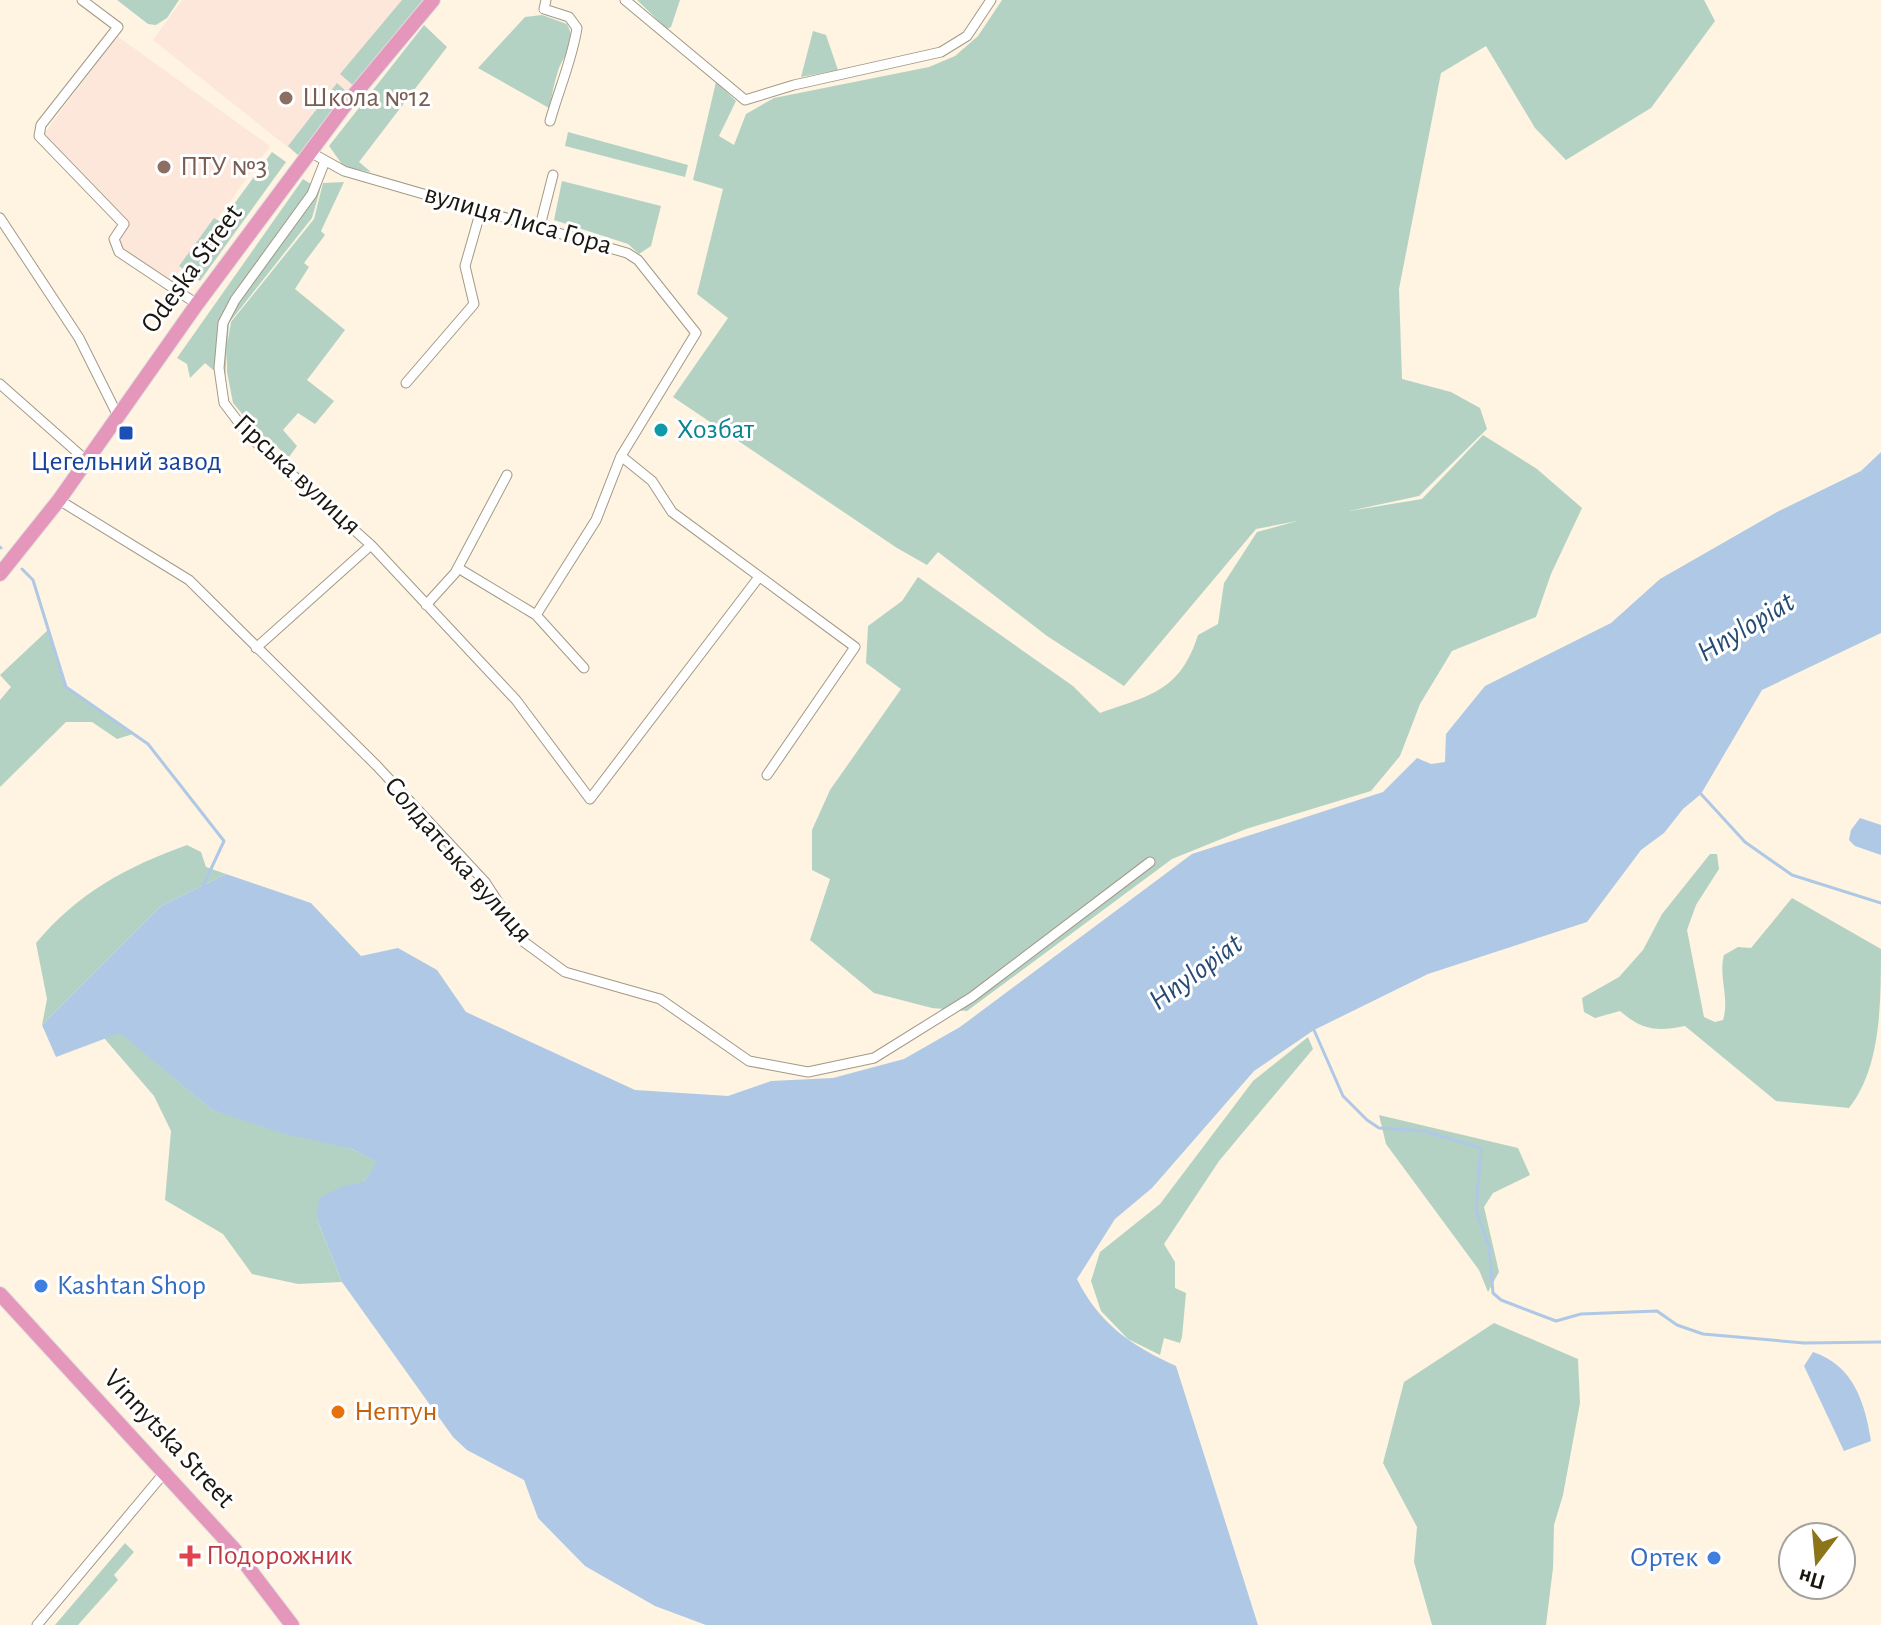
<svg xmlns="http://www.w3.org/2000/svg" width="1881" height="1625" viewBox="0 0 1881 1625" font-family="'Alegreya Sans',sans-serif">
<rect width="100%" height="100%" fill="#fef4e1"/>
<path fill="#fde6da" d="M182 0H409L418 7 299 156 153 40Z
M117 36 270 146 171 283 121 249 118 239 128 222 43 135Z"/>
<path fill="#b4d2c4" d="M117 0H179L167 18 156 25 148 24Z
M402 0H424L355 87 340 74Z
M637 0H680L671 27 667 29Z
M1002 0H1704L1715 21 1651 108 1566 160 1535 128 1486 46 1441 73 1399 289 1402 379 1451 392 1480 408 1487 429 1419 496 1349 511 1422 499 1483 435 1537 469 1582 508 1551 574 1536 617 1452 651 1420 704 1400 756 1371 791 1246 829 1172 859 967 1011 932 1008 874 993 810 940 830 879 812 870V830L830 790 901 689 866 663 868 626 902 601 918 577 1073 686 1100 713C1151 695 1180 691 1198 635L1218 624 1224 583 1257 532 1297 521 1256 529 1124 686 1047 636 938 552 927 565 897 548 673 397 728 318 697 294 723 189 693 180 716 82 736 101 719 136 734 145 746 114 774 98 929 67 955 56 978 36Z
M542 15 567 24C579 48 564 52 558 71 554 83 552 96 549 108L478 68 525 17Z
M424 25 447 47 359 162 371 172 344 167 329 146Z
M813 31 826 35 838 70 801 77Z
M337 83 349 94 299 156 288 146Z
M568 132 688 165 685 177 565 146Z
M272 152 286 162 200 281 179 266 214 218 221 222Z
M303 179 311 184 322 183 312 218 229 323 225 380 205 363 190 378 187 364 177 358Z
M562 181 661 206 651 246 639 254 628 244 554 220Z
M344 182 321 231 325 235 304 263 309 267 295 289 345 330 307 380 334 401 315 424 298 413 283 430 297 446 289 457 254 428 233 403 227 372V346L231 322 314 219 323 183Z
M49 629 66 687 133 734 117 739 92 722H66L0 787V700L11 687 0 675Z
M187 845 201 852 206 867 226 874 161 906 42 1025 47 999 36 943C78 893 126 867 187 845Z
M1710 854H1717L1719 869 1696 905 1687 930 1704 1017 1715 1022 1723 1020C1730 998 1718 977 1724 955L1738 947 1751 948 1792 898 1881 949C1881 1003 1881 1068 1849 1108L1776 1101 1685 1026C1656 1032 1642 1030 1620 1011L1595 1018 1584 1012 1582 998 1619 977 1643 950 1662 914Z
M120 1032 212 1110 352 1149 378 1162 364 1182 317 1219 342 1282 298 1284 252 1274 223 1234 165 1200 171 1131 154 1096 104 1038Z
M1308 1037 1313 1049 1219 1161 1164 1244 1175 1262V1288L1186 1293 1182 1337 1180 1343 1164 1338 1160 1355 1128 1339 1101 1311 1091 1281 1100 1252 1160 1204 1253 1081Z
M1379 1115 1518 1148 1530 1175 1493 1193 1484 1207 1499 1272 1488 1292 1479 1270 1386 1144Z
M1494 1323 1578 1359 1580 1403 1563 1495 1554 1525 1553 1568 1546 1625H1432L1414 1562 1417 1527 1383 1463 1404 1382Z
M125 1543 134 1552 114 1575 118 1580 78 1625H55Z"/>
<path fill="#aec8e6" d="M1881 452V633L1762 690 1701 794 1683 809 1664 833 1641 850 1587 922 1428 974 1314 1030 1254 1071 1152 1188 1115 1219 1077 1279C1099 1324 1132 1346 1176 1366L1258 1625H706L655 1606 585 1566 538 1518 524 1480 467 1450 453 1437 342 1282 317 1219 319 1198 343 1186 364 1182 377 1162 352 1149 281 1133 212 1110 120 1033 56 1057 42 1025 161 906 226 874 311 903 361 956 398 948 437 970 466 1012 635 1090 728 1096 771 1081 833 1078 904 1059 960 1027 1192 854 1383 792 1417 758 1431 764 1445 762 1446 734 1485 686 1611 623 1660 579 1777 512 1861 471Z
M1860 818 1881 825V855L1855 846 1849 840 1851 830Z
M1813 1352C1853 1365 1865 1402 1871 1441L1844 1451 1804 1366Z"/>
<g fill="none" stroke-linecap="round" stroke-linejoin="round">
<path stroke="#aec8e6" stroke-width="3" d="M0 547 1 548
M22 569 33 580 66 687 148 744 224 841 203 886
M1701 794 1745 842 1792 875 1881 903
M1314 1030 1343 1096 1367 1120 1379 1128 1423 1131 1481 1148 1476 1210 1489 1247 1493 1293 1501 1300 1556 1321 1581 1314 1657 1311 1677 1325 1703 1334 1804 1343 1881 1342"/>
<defs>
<path id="minor" d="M82 0 118 27 41 125 39 136 124 224 114 239 119 252 197 304
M546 0 544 9 569 17 577 28C572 60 559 89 550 121
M625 0 745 100 794 85 941 52 967 36 991 0
M310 152 344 171 627 253 638 260 696 333 621 456 596 520 536 615
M325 161 312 194 235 300 223 323 219 368 224 403 249 436 371 545 516 700 590 799 759 577
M0 218 79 338 118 416
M540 226 553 175
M406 383 474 304 465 266 481 210
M0 384 87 461
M621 456 652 481 672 512 855 647 767 775
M59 500 189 580 377 766 485 882 524 942 565 972 660 999 749 1061 808 1072 874 1058 972 997 1150 862
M458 568 536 615 584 668
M426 605 455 573 507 475
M256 648 371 545
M37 1625 165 1472"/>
<path id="primary" d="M0 574 59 500 197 304 343 108 433 0
M0 1294 234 1549 292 1625"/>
</defs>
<use href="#minor" stroke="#a29987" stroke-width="11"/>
<use href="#primary" stroke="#dfdfde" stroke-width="16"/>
<use href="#minor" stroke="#fff" stroke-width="9"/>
<use href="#primary" stroke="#e497bb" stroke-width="14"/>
</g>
<g fill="#8d6e63" stroke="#fff" stroke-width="3">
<circle cx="286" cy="98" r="8"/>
<circle cx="164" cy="167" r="8"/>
</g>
<circle fill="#0f9aa8" stroke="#fff" stroke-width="3" cx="661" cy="430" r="8"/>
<rect fill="#1a4fb4" stroke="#fff" stroke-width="3" x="118" y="425" width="16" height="16" rx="4"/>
<g fill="#3f7fe0" stroke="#fff" stroke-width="3">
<circle cx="41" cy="1286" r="8"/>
<circle cx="1714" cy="1558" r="8"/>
</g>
<circle fill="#e8710a" stroke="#fff" stroke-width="3" cx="338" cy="1412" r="8"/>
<path fill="#e0444e" stroke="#fff" stroke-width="3" d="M186 1544h8v8h8v8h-8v8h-8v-8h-8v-8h8z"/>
<g text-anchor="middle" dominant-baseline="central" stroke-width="6" stroke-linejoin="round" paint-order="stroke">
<g font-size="28" fill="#785e54" stroke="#fff" text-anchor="start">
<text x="302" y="98">Школа №12</text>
<text x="180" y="167">ПТУ №3</text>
</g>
<g font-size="28" fill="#1b1710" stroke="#fff">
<text transform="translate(518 220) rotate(16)">вулиця Лиса Гора</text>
<text transform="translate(192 269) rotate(-54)">Odeska Street</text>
<text transform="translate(297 475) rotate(43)">Гірська вулиця</text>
<text transform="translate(458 860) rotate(49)">Солдатська вулиця</text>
<text transform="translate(169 1439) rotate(47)">Vinnytska Street</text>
</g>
<g font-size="28" fill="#0d838f" stroke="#fff" text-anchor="start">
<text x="677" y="430">Хозбат</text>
</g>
<g font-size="28" fill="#164399" stroke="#fff">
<text x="126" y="462">Цегельний завод</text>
</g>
<g font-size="28" fill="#366cbe" stroke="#fff" text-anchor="start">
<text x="57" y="1286">Kashtan Shop</text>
<text x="1698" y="1558" text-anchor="end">Ортек</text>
</g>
<g font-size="28" fill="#c56008" stroke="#fff" text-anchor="start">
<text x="354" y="1412">Нептун</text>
</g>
<g font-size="28" fill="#be3a42" stroke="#fff" text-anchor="start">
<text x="206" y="1556">Подорожник</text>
</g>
<g font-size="30" font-style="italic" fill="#254a73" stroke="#fff">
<text transform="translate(1746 627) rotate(-31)">Hnylopiat</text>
<text transform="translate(1196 972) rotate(-36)">Hnylopiat</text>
</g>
</g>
<g transform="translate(1817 1561) rotate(196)"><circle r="38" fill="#ffffff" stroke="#a4a29f" stroke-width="2"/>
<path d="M0-6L14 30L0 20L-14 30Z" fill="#8c7519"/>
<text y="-12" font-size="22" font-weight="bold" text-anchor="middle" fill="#1b1710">Пн</text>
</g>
</svg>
